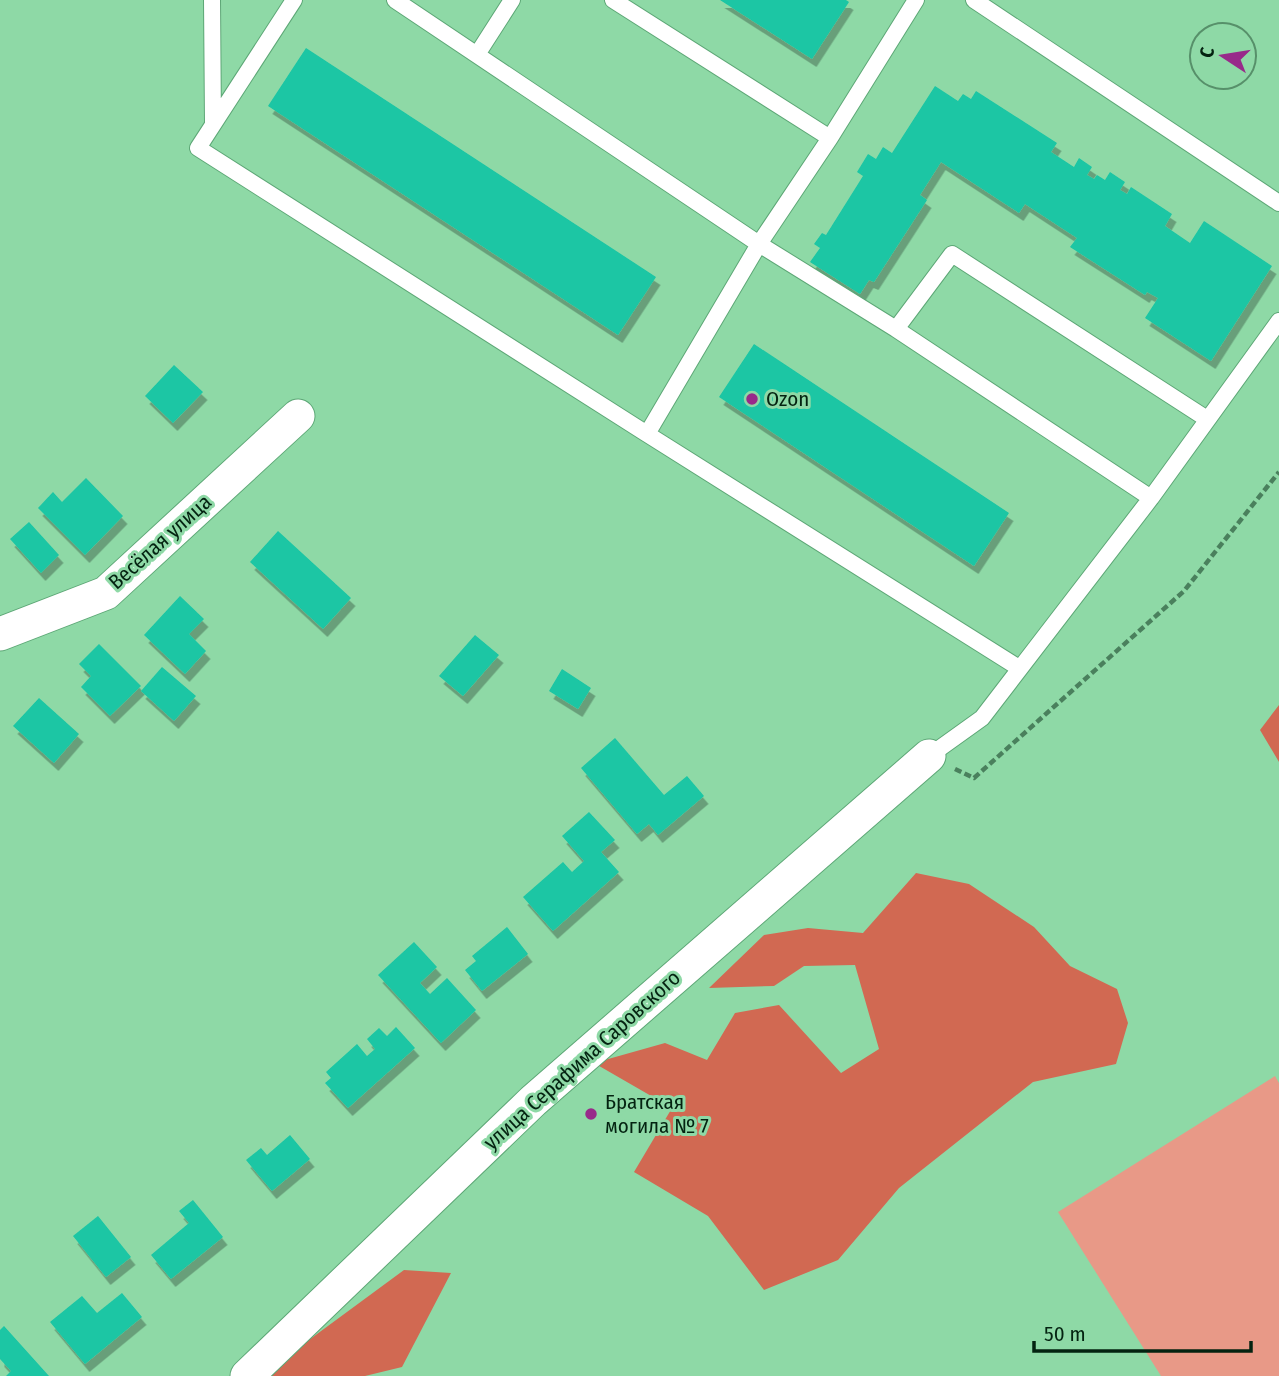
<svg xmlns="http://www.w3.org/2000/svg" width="1279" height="1376" viewBox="0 0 1279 1376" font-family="'Fira Sans Condensed',sans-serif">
<defs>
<filter id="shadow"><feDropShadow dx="4.5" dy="8" stdDeviation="0" flood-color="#0004"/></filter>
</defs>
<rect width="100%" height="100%" fill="#8ed9a6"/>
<path fill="#e89987" d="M1275 1076 1279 1083V1376H1161L1058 1212Z"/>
<path fill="#d16952" d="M1279 705V762L1260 730Z
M916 873 969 884 1034 927 1070 966 1117 989 1128 1023 1116 1064 1033 1082 899 1188 838 1260 764 1290 708 1216 634 1172 672 1108 594 1063 665 1043 707 1060 735 1013 779 1005 841 1073 879 1049 855 965 804 966 774 986 709 988 764 935 808 928 863 933Z
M404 1270 451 1273 402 1367 365 1376H260Z"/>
<path fill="#1ac6a4" filter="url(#shadow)" d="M720 0H846L849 2 812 59Z
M306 48 656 277 618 335 268 106Z
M935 86 958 101 963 94 971 99 976 91 1057 143 1051 152 1074 167 1079 158 1092 167 1087 175 1094 179 1097 175 1105 180 1110 172 1125 182 1120 190 1127 194 1131 187 1172 214 1165 226 1190 243 1204 221 1272 266 1211 361 1145 318 1158 298 1147 292 1145 295 1070 247 1077 238 1025 204 1019 213 941 162 920 195 927 200 874 282 869 280 860 294 810 262 820 248 814 244 822 233 826 235 863 176 857 172 868 154 876 159 883 147 892 153Z
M754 344 1009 513 974 566 719 397Z
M174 365 203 392 173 423 145 396Z
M86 478 123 516 85 555 38 508 53 492 62 502Z
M29 522 59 555 41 573 10 539Z
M278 531 351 598 323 629 250 562Z
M180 596 204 619 189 634 206 651 185 674 144 635Z
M475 635 499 655 463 696 439 676Z
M99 644 141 686 110 716 81 687 91 676 79 664Z
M162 667 196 696 174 721 141 691Z
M562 669 591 688 578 709 549 691Z
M39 698 79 734 54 763 13 726Z
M615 738 664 795 687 776 704 796 658 835 649 824 637 834 581 768Z
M589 812 615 840 601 852 619 872 553 931 523 897 563 862 572 872 584 861 562 836Z
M507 927 528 954 482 991 465 970 476 961 472 956Z
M414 942 437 967 420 983 430 994 447 978 476 1010 441 1043 378 975Z
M396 1027 415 1048 348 1108 325 1083 331 1078 326 1072 357 1044 367 1056 375 1049 367 1039 379 1028 387 1036Z
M290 1135 310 1159 272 1191 246 1160 261 1148 267 1155Z
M193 1200 223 1237 171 1279 151 1255 189 1223 179 1211Z
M98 1216 131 1257 106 1277 73 1236Z
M122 1293 142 1317 85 1364 50 1322 82 1296 97 1313Z
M4 1326 49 1376H6L11 1371 0 1359V1330Z"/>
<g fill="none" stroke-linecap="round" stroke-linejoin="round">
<defs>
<path id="service" d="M212 0 213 124
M294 0 198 148 647 434
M395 0 759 244 896 329 1151 498
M613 0 830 138
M916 0 830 138 759 244 647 434 1019 668
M974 0 1279 203
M478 53 512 0
M896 329 952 254 1207 419
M929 756 982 718 1151 498 1279 321"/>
<path id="minor" d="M0 634 106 593 298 416
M247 1376 533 1101 929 756"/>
</defs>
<use href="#service" stroke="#5da776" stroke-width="18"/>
<use href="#minor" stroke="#5da776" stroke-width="35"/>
<path stroke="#4a805d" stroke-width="4.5" stroke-dasharray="7 3.5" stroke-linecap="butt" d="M955 769 974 778 1184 591 1279 472"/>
<use href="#service" stroke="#fff" stroke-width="16"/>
<use href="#minor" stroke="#fff" stroke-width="33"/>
</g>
<g fill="#982a8a" stroke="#8ed9a6" stroke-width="2.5">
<circle cx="752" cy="399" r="7"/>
<circle cx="591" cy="1114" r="7"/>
</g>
<g text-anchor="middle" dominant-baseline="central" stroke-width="6" stroke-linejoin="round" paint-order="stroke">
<g font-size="21" fill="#042311" stroke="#8ed9a6" text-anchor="start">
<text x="766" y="399">Ozon</text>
<text x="605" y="1102">Братская<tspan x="605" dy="24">могила № 7</tspan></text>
</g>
<g font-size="21" fill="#042311" stroke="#8ed9a6">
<text transform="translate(160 542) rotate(-42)">Весёлая улица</text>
<text transform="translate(582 1060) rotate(-42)">улица Серафима Саровского</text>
</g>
</g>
<g transform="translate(1223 56) rotate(282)"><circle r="33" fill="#8ed9a6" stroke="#57906a" stroke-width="2"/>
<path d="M0-5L12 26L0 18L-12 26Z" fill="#982a8a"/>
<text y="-10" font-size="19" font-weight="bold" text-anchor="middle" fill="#042311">С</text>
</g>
<path d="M1034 1341v10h217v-10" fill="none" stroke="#042311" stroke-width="3.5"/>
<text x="1044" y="1341" font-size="21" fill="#042311" stroke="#8ed9a6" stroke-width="5" paint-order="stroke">50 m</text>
</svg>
